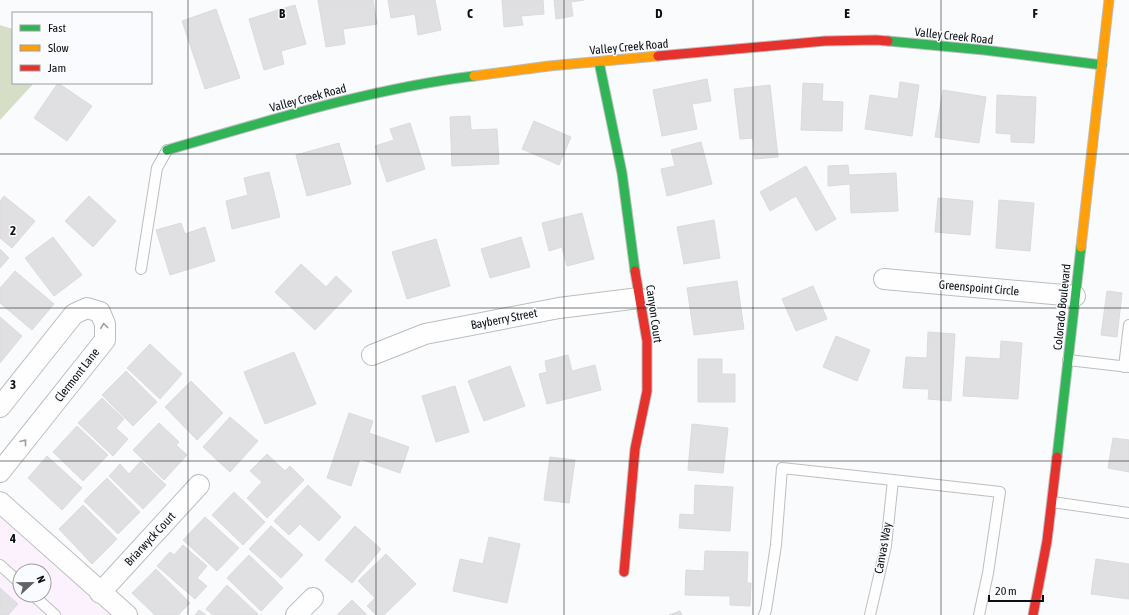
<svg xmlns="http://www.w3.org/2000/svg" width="1129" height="615" viewBox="0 0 1129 615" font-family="'Asap Condensed',sans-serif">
<rect width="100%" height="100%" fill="#fafbfd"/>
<path fill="#fbf2fd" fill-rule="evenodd" d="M0 502 127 615H0ZM20 571H44V595H20Z"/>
<path fill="#d6dec8" d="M0 25 13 29V83H34L0 120Z"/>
<path fill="#e0e0e2" stroke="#dbdbdd" d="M318 0H373L377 24 343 29 345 44 326 47Z
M388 0H435L441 30 418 35 415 14 391 18Z
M502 0H543L544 14 521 16 523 25 504 27Z
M554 0H584L571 2 573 16 556 19Z
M295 5 306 44 281 51 284 64 264 70 249 19Z
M216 9 240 78 205 89 182 21Z
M707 79 711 101 692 104 697 129 662 136 653 90Z
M900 82 919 85 912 136 865 129 870 95 898 99Z
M58 83 92 106 67 141 34 118Z
M803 83 823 84 822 101 843 102 842 131 801 130Z
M770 85 778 157 755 159 753 138 740 139 734 89Z
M943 90 986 97 979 143 935 137Z
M997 95 1036 97 1034 143 1011 142V134L996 133Z
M470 116 471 130 497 129 499 164 452 166 450 117Z
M534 121 571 137 559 165 522 149Z
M410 123 425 169 387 182 375 146 394 140 390 129Z
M701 142 712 184 667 196 661 169 675 166 671 150Z
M339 143 351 184 307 196 296 155Z
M848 165 849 175 896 173 898 211 851 213 850 184 828 186V166Z
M806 166 836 219 816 231 796 196 770 211 760 192Z
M269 172 280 217 232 229 226 201 248 195 244 178Z
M4 196 35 221 12 248 0 238V201Z
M89 196 116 221 93 247 65 221Z
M938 198 973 201 970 235 935 232Z
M999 200 1034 203 1030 251 996 248Z
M582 213 594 259 567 266 562 247 549 251 542 223Z
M714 220 720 258 684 264 677 227Z
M181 223 185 234 205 227 215 261 170 275 156 230Z
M53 237 82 275 54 296 25 258Z
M521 237 530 267 490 278 481 249Z
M436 239 450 286 407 299 392 252Z
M0 249 9 258 0 268Z
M301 264 326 287 336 276 352 291 315 330 275 292Z
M15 271 54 304 32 330 0 303V288Z
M737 281 744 329 694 335 687 288Z
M813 286 827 319 796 331 782 299Z
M1107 291 1122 293 1117 337 1101 335Z
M0 317 22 336 0 363Z
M928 332 955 334 951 401 928 399 929 389 903 388 906 357 927 358Z
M836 336 870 350 857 381 823 367Z
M1001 341 1022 343 1018 399 963 396 966 357 1000 359Z
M150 344 182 374 160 399 127 368Z
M294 352 316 404 265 424 244 372Z
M568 355 572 371 595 365 601 390 547 404 539 374 547 372 545 361Z
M698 359H722V374H735V402H698Z
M510 366 525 406 484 421 468 381Z
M126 371 157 402 133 426 102 395Z
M191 381 223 413 197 440 165 407Z
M455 386 469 432 436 442 422 396Z
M102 398 124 419 116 428 128 439 113 456 78 423Z
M349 413 373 421 369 433 409 447 400 473 360 459 351 486 327 478Z
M230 417 258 441 230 472 203 447Z
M159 423 179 442 176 445 187 455 164 480 133 450Z
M692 424 728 428 723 473 688 470Z
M77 426 108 455 83 481 53 452Z
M1113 438 1129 440V472L1108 468Z
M267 454 285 471 290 466 304 480 267 518 247 498 262 482 250 471Z
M47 456 82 488 62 510 28 478Z
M550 457 575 460 569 503 544 500Z
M141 461 166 485 143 509 109 476 120 464 129 474Z
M107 478 140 512 118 534 84 501Z
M308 485 341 517 319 541 300 524 289 535 274 521Z
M695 485 733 487 730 531 679 528 680 514 694 515Z
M234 492 265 522 243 545 212 515Z
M83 505 117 539 92 564 59 529Z
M205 517 239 548 217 571 183 540Z
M271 526 303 555 281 578 249 549Z
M355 526 381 549 352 583 325 560Z
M489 537 520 544 507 603 453 591 460 559 483 564Z
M183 545 207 566 197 578 207 586 195 599 157 566 170 552 174 555Z
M705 551 748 552 747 583H751L750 606 730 605V596L685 595 686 570 704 571Z
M386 554 416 584 384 615H376L367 606 375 598 358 581Z
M249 555 283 588 261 611 227 578Z
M1096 559 1129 564V599L1091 594Z
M156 569 190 603 178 615H155L132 593Z
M227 585 258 614 257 615H213L206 609Z
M0 588 18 604 8 615H0Z
M352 600 367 615H337Z
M199 610 206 615H195Z
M680 611 682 615H669Z"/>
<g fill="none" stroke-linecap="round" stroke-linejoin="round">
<defs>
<path id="lane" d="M141 269 157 168 167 150
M1068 360 1129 367
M1124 367 1129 325
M1052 502 1129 513
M0 565 20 583
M33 595 55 615
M764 615 766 610 776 545 782 468 893 480 1000 492 988 573 979 615
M870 615 886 546 893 480"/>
<path id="street" d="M884 279 1075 296
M372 355 425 334 559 308 639 298
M0 407 74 314 87 308 100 312 105 324V340L0 472
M0 502 127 615
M100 593 199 485
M296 615 313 598"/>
<path id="fast" d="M888 41 984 50 1102 65
M599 62 622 173 635 271
M167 150C268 121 369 89 474 76
M1057 457 1081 247"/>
<path id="slow" d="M474 76 549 66 658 56
M1081 247 1109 0"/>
<path id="jam" d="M658 56 825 41 876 40 888 41
M624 572 635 449 647 391V341L635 271
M1033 615 1047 541 1057 457"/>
</defs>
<use href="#lane" stroke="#bcbec0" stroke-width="12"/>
<use href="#street" stroke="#bcbec0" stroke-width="22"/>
<use href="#fast" stroke="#bcbec0" stroke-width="11"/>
<use href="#slow" stroke="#bcbec0" stroke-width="11"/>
<use href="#jam" stroke="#bcbec0" stroke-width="11"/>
<use href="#lane" stroke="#fefeff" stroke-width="10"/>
<use href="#street" stroke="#fefeff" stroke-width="20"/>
<use href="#fast" stroke="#30b455" stroke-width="9"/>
<use href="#slow" stroke="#ff9f0a" stroke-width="9"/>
<use href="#jam" stroke="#e5322d" stroke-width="9"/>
</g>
<defs><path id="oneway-chevron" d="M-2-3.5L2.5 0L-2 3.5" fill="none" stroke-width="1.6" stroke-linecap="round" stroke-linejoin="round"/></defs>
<g stroke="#9e9fa0">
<use href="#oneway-chevron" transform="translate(104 326) rotate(-97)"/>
<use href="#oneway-chevron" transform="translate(24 442) rotate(-52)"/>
</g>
<path fill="none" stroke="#0d1012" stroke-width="1" stroke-opacity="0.55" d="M188 0V615M376 0V615M564 0V615M753 0V615M941 0V615M0 154H1129M0 308H1129M0 461H1129"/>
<g text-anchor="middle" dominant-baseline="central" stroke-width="3" stroke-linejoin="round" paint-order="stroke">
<g font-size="12" fill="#0d1012" stroke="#f9fbfe">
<text transform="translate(954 36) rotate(6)">Valley Creek Road</text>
<text transform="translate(629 47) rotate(-5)">Valley Creek Road</text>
<text transform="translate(308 98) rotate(-15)">Valley Creek Road</text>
<text transform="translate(979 288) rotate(5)">Greenspoint Circle</text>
<text transform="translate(1062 307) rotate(-84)">Colorado Boulevard</text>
<text transform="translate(654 314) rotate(82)">Canyon Court</text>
<text transform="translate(504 319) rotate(-11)">Bayberry Street</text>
<text transform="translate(77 375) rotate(-52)">Clermont Lane</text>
<text transform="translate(150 539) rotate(-47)">Briarwyck Court</text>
<text transform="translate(883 548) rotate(-80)">Canvas Way</text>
</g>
</g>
<g font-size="13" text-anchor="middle" font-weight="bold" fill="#0d1012" stroke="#f9fbfe" stroke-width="3" stroke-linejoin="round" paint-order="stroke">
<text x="282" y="18">B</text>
<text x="470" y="18">C</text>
<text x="659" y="18">D</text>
<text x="847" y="18">E</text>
<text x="1035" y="18">F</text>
<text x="13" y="235">2</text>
<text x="13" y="389">3</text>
<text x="13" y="543">4</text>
</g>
<rect x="12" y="12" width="140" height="72" fill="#f9fbfe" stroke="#9b9da0"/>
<rect x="20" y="25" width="20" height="6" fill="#30b455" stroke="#9b9da0"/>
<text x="48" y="32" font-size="12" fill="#0d1012">Fast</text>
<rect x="20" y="45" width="20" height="6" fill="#ff9f0a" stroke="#9b9da0"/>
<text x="48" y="52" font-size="12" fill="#0d1012">Slow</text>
<rect x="20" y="65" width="20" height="6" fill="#e5322d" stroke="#9b9da0"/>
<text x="48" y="72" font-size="12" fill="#0d1012">Jam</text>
<g transform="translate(32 583) rotate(68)"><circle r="19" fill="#f9fbfe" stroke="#9b9da0"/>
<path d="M0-3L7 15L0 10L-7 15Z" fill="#606264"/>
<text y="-6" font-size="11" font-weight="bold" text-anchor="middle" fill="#0d1012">N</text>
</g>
<path d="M989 595v6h54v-6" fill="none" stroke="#0d1012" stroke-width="2"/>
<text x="995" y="595" font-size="12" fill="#0d1012" stroke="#f9fbfe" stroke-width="3" paint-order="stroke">20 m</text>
</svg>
